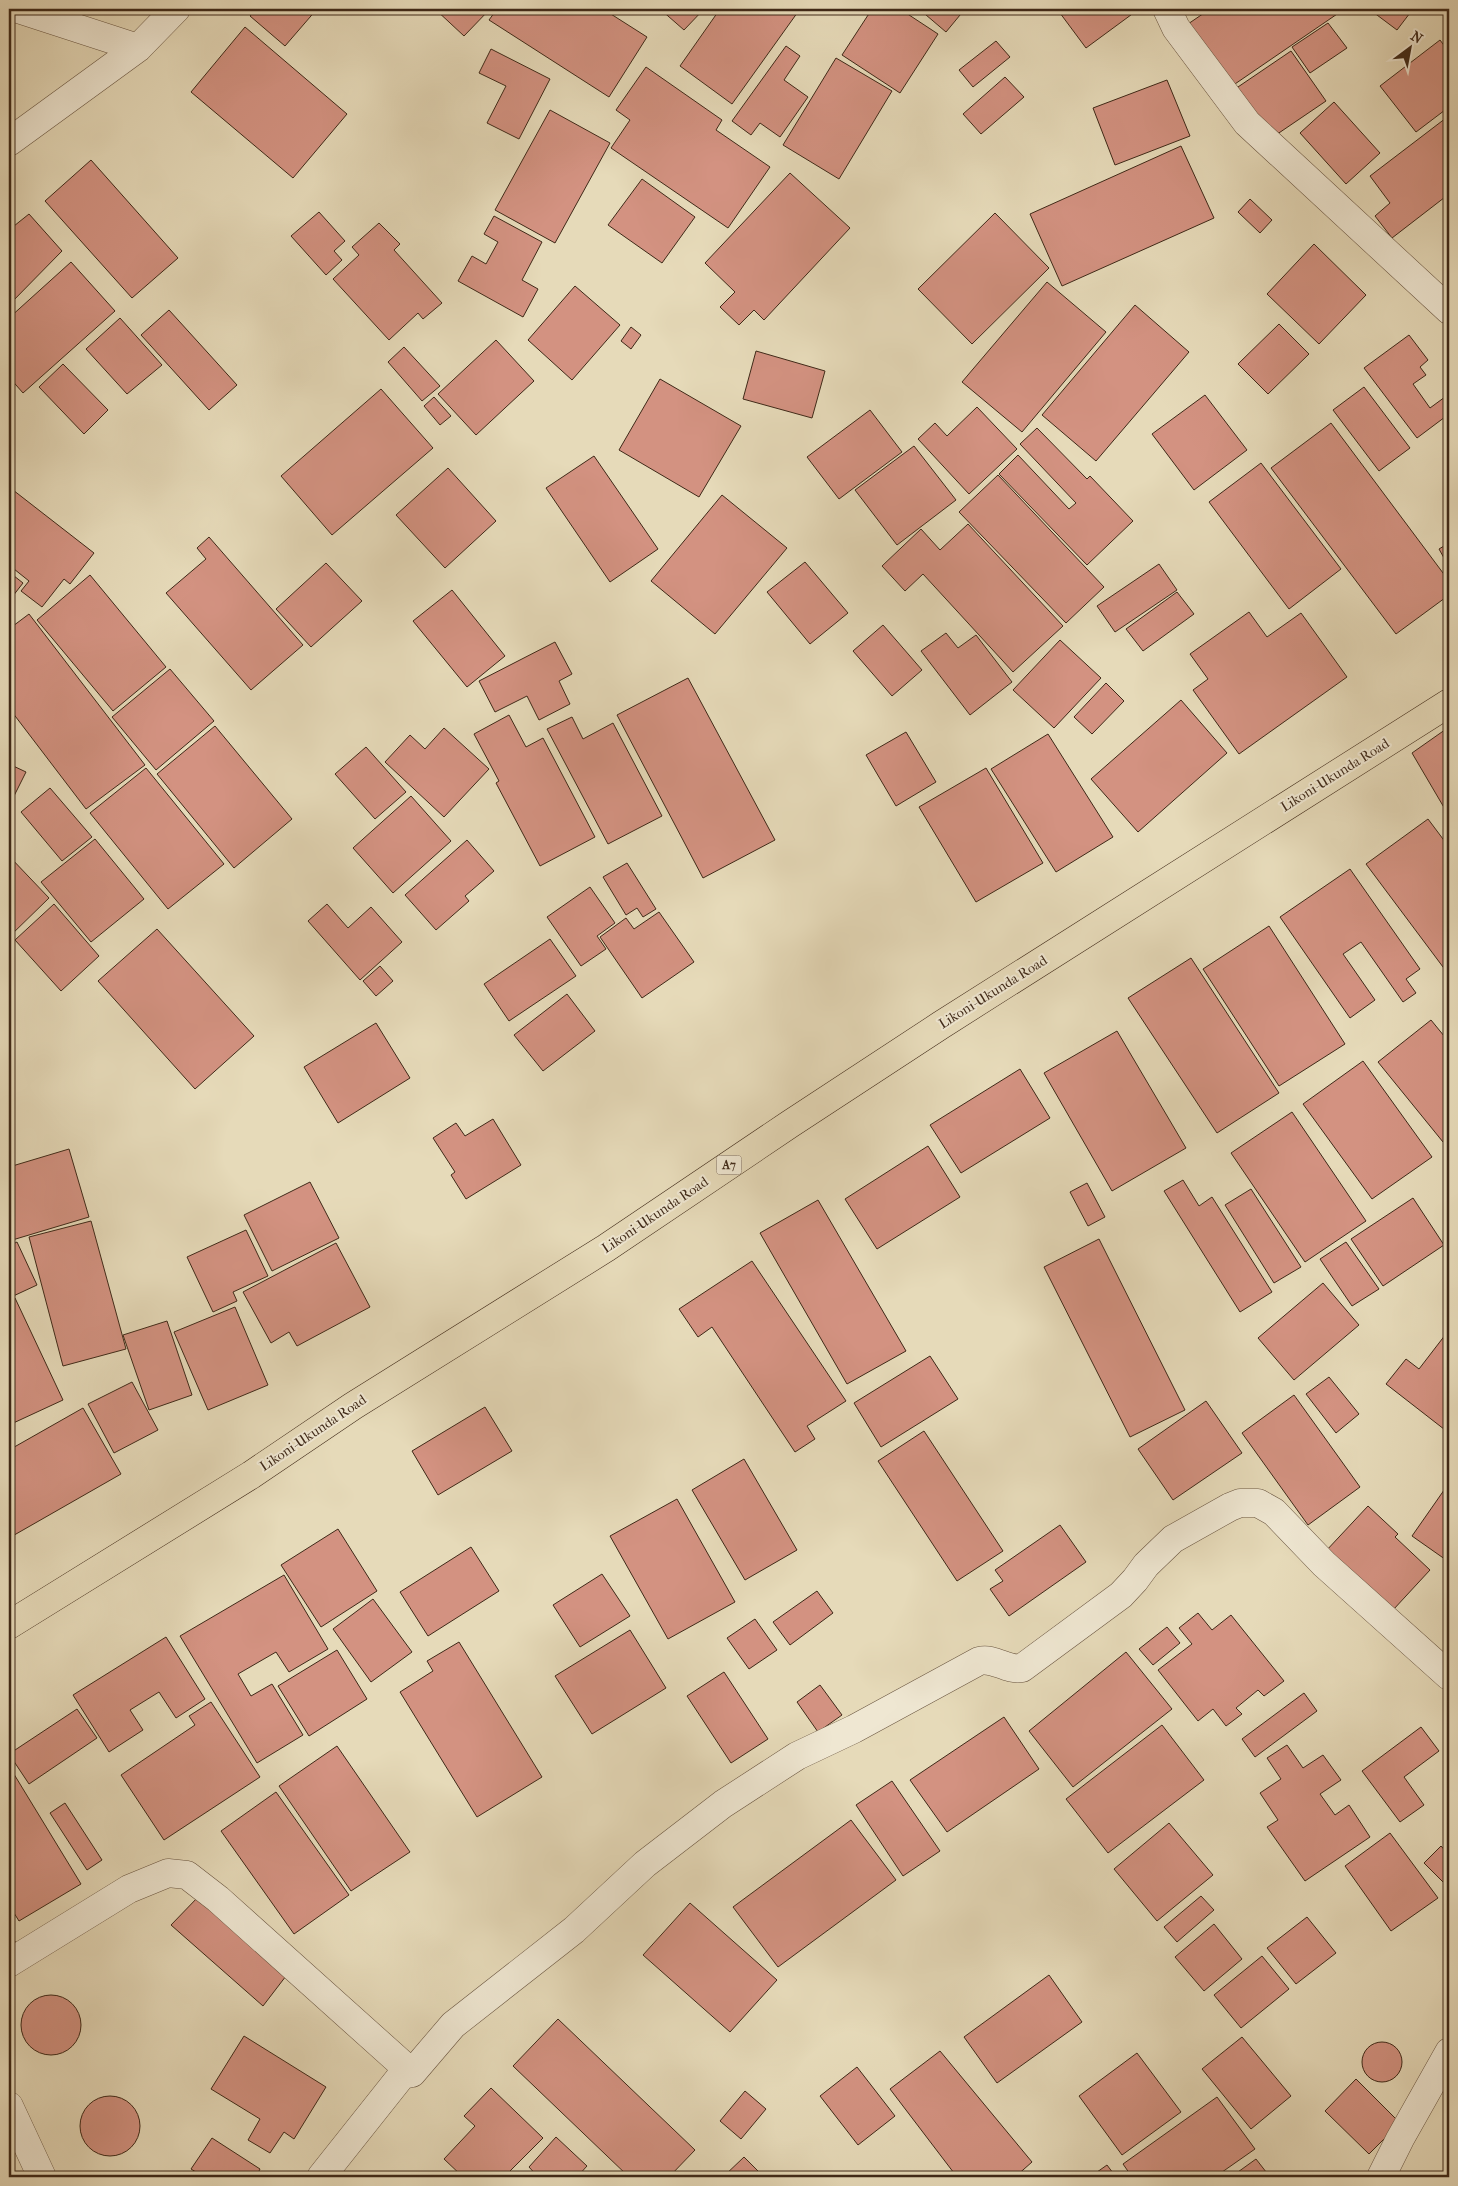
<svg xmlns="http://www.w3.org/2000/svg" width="1458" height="2186" viewBox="0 0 1458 2186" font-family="'IM FELL French Canon',serif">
<rect width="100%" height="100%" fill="#e6dab9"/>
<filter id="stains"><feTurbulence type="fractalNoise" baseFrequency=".004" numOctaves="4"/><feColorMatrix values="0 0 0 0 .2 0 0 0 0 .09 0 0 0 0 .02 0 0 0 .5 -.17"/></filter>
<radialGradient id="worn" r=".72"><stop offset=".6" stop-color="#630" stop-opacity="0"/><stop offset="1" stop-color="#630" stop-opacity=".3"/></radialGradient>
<path fill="#d39281" stroke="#3f2918" d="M256 9H317L285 46 250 16Z
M435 9H490L464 36Z
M497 9H603L647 37 609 97 489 20Z
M660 9H704L684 30Z
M720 9H800L732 104 680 66Z
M872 9H900L938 34 900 93 842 55Z
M919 9H965L946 32Z
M1057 9H1139L1086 48Z
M1210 9H1342L1343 10 1232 86 1188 24Z
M1369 9H1413L1397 30Z
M1328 23 1347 48 1310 73 1292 47Z
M245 27 347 114 293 178 191 92Z
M1440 40 1449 52V107L1416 132 1380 86Z
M996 41 1010 57 973 87 959 70Z
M786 46 800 56 784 80 808 97 780 137 760 123 751 135 732 121Z
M491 49 550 79 519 139 487 123 506 86 479 73Z
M1291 51 1326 101 1270 139 1235 89Z
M836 58 892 91 839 179 783 145Z
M646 67 722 120 716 130 770 167 728 228 611 148 630 120 616 110Z
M1005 77 1024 97 981 134 963 114Z
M1167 80 1190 136 1115 165 1093 108Z
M1334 102 1380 153 1346 184 1300 133Z
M550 110 610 143 555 243 495 210Z
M1446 118 1449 122V194L1392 238 1375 216 1390 203 1370 176Z
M1181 146 1214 218 1062 286 1030 214Z
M91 160 178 258 132 298 45 201Z
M790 173 850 228 764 320 754 310 739 325 720 307 735 292 705 263Z
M642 179 695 217 662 263 608 225Z
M1250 199 1272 220 1260 233 1238 212Z
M319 212 345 241 334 251 342 260 326 275 291 236Z
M995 213 1049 268 972 344 918 289Z
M29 214 62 251 9 305V230Z
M494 216 542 242 522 280 538 289 523 317 458 281 472 256 486 264 498 242 484 234Z
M379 223 400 244 394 250 442 303 423 319 418 313 389 340 333 279 359 255 352 247Z
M1314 244 1366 295 1319 344 1267 294Z
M71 262 115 311 23 393 9 377V318Z
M1047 282 1106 332 1022 432 962 382Z
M575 286 620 325 572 380 528 340Z
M1135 305 1189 352 1096 461 1042 415Z
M169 310 237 385 209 410 141 335Z
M120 318 162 365 127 394 86 349Z
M1279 324 1309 354 1268 394 1238 364Z
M631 327 641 335 631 349 621 341Z
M1409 335 1428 360 1420 367 1426 375 1413 384 1430 408 1449 394V414L1417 438 1364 368Z
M496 340 534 381 476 435 438 394Z
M404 347 440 386 422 401 388 362Z
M756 351 825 371 812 418 743 399Z
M63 364 108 410 84 434 39 387Z
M660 379 741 426 699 497 619 450Z
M1364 387 1410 448 1379 471 1333 410Z
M381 389 433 448 332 535 281 476Z
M1205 395 1247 450 1194 490 1152 434Z
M434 397 451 416 440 425 424 406Z
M977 407 1017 449 969 494 918 439 935 423 947 436Z
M870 410 902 452 839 499 807 457Z
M1331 423 1449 581V595L1396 634 1271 468Z
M1037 428 1087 479 1090 476 1133 521 1087 565 999 474 1018 455 1069 509 1076 503 1020 444Z
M914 446 956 500 897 545 855 490Z
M594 456 658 549 610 582 546 488Z
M1261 463 1341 569 1289 609 1209 502Z
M448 468 496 521 445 568 396 515Z
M998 475 1104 587 1066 623 959 512Z
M13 490 94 553 70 584 64 579 42 607 21 591 29 581 9 565V495Z
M722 495 787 548 715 634 651 581Z
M968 524 1063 626 1013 672 923 574 905 591 882 566 921 529 940 550Z
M209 537 303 645 251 690 166 593 206 559 197 548Z
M1449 543V567L1439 549Z
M805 562 848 613 810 644 767 592Z
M326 563 362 601 311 647 276 609Z
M1159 564 1177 590 1115 632 1097 606Z
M9 572 23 583 9 601Z
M90 575 166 667 113 711 37 620Z
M452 590 505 656 467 687 413 621Z
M1177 592 1194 614 1143 651 1126 629Z
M1249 612 1267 637 1301 613 1347 677 1239 754 1193 690 1208 679 1190 654Z
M29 614 145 765 86 809 9 708V629Z
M883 625 922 670 892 696 853 651Z
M946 633 958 648 976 635 1012 682 970 715 921 651Z
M1060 640 1101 678 1054 728 1013 690Z
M555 642 572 674 559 681 570 704 539 720 527 696 495 712 479 681Z
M170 669 214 721 156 770 112 717Z
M688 678 775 840 703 878 617 715Z
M1106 683 1124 701 1092 734 1074 717Z
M1181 700 1227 753 1138 832 1091 779Z
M509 715 526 747 543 738 595 837 540 866 496 783 499 781 474 734Z
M572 717 583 739 613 723 662 816 608 844 547 729Z
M215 726 292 819 234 868 157 774Z
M1449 727V816L1412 753Z
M444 728 489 769 444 817 385 762 410 735 425 749Z
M906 732 936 782 896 806 866 755Z
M1048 734 1113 837 1056 872 991 769Z
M366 747 406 792 375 819 335 774Z
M9 764 26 772 9 806Z
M146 768 224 864 168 909 90 813Z
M986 768 1043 863 976 902 919 807Z
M50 788 92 837 62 861 21 812Z
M411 796 451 841 393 893 353 848Z
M1428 819 1449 847V975L1366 864Z
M95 839 144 899 91 942 41 882Z
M467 840 494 871 465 896 469 901 436 930 405 895Z
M9 856 49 898 9 937Z
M627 863 656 909 643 917 637 908 626 915 603 877Z
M1350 869 1420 969 1406 979 1416 993 1403 1002 1361 942 1343 954 1375 1000 1350 1018 1280 917Z
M590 887 615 923 597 936 606 949 581 966 547 917Z
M54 904 99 956 61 991 15 940Z
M327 904 348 928 371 907 402 942 360 980 308 921Z
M659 912 694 962 642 998 600 937 626 918 634 929Z
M1269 926 1345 1044 1279 1086 1203 969Z
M157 929 254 1036 195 1089 98 981Z
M550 939 576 976 509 1021 484 984Z
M1191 958 1279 1093 1217 1133 1128 998Z
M380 966 393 981 376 996 363 981Z
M567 994 595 1031 543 1071 514 1035Z
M1431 1020 1449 1042V1137L1443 1142 1378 1062Z
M376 1023 410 1078 338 1123 304 1067Z
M1117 1031 1186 1148 1112 1191 1044 1073Z
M1363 1061 1432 1157 1372 1199 1303 1104Z
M1020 1069 1050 1118 961 1173 930 1125Z
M1292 1112 1366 1221 1305 1262 1231 1153Z
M493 1119 521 1165 466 1199 451 1175 455 1172 433 1138 456 1123 465 1136Z
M928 1146 960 1197 877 1249 845 1199Z
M69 1149 89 1217 9 1241V1167Z
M1183 1180 1199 1206 1212 1197 1272 1292 1240 1312 1164 1191Z
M310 1182 339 1238 272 1271 244 1215Z
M1087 1183 1105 1217 1088 1226 1070 1192Z
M1251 1189 1301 1267 1274 1283 1225 1205Z
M1413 1198 1444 1245 1383 1286 1351 1239Z
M818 1200 906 1351 847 1384 760 1233Z
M91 1221 126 1349 63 1366 29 1237Z
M246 1230 268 1276 233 1292 237 1301 213 1312 187 1257Z
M1099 1239 1185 1410 1130 1437 1044 1267Z
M17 1242 37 1285 9 1298V1246Z
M1346 1242 1379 1289 1352 1306 1320 1259Z
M336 1243 370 1307 297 1346 289 1332 271 1343 243 1292Z
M752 1261 846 1401 807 1426 815 1439 795 1452 712 1327 698 1337 679 1309Z
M1323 1283 1359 1325 1294 1380 1258 1338Z
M15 1298 63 1400 9 1425V1300Z
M235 1307 268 1385 208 1410 174 1332Z
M167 1321 192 1395 149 1410 123 1335Z
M1449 1330V1433L1386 1384 1406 1359 1419 1369Z
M930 1356 958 1399 881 1447 854 1403Z
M1329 1377 1359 1414 1336 1433 1306 1394Z
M132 1382 158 1430 114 1453 88 1404Z
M1294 1395 1360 1487 1308 1525 1242 1433Z
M1206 1401 1242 1453 1173 1500 1138 1449Z
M485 1407 512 1451 438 1495 412 1451Z
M83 1408 121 1474 9 1538V1450Z
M924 1431 1003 1551 957 1581 878 1461Z
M744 1459 797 1550 745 1580 692 1490Z
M1449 1483V1562L1412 1536Z
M677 1499 735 1602 668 1639 610 1536Z
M1368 1506 1398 1534 1395 1537 1430 1570 1393 1610 1325 1552Z
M1060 1525 1086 1562 1009 1616 990 1589 1003 1581 995 1570Z
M338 1529 377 1591 321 1627 281 1565Z
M471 1547 499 1591 428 1636 400 1592Z
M602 1574 630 1616 580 1647 553 1605Z
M284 1575 328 1649 289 1672 276 1652 238 1674 251 1696 272 1684 303 1735 257 1763 180 1636Z
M817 1591 833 1613 790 1645 773 1622Z
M373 1599 412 1652 371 1682 333 1629Z
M1198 1613 1212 1630 1231 1615 1284 1681 1264 1696 1258 1690 1236 1708 1242 1714 1226 1726 1213 1709 1198 1721 1158 1670 1192 1644 1179 1628Z
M755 1619 777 1650 749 1669 727 1638Z
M1167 1627 1180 1643 1153 1665 1139 1649Z
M630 1630 666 1688 592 1734 555 1676Z
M166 1637 205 1699 176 1718 159 1692 130 1710 143 1730 109 1752 73 1695Z
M459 1642 542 1777 477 1817 400 1692 433 1671 427 1661Z
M337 1650 367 1699 309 1736 278 1686Z
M1126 1652 1172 1709 1073 1787 1029 1731Z
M724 1672 768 1739 731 1763 687 1696Z
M820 1685 842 1715 818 1732 797 1702Z
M1304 1693 1317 1711 1255 1757 1242 1739Z
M211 1702 260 1777 164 1840 121 1775 195 1725 189 1716Z
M77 1709 97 1738 29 1784 9 1754Z
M1004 1717 1039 1769 947 1832 910 1780Z
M1162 1725 1204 1780 1108 1853 1066 1799Z
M1421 1727 1439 1751 1404 1777 1424 1805 1400 1822 1362 1771Z
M1287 1745 1303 1768 1323 1755 1341 1780 1320 1794 1335 1815 1349 1805 1370 1837 1305 1881 1267 1827 1278 1820 1260 1793 1281 1779 1267 1758Z
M337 1746 410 1852 351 1891 279 1786Z
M9 1766 81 1884 19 1921 9 1905Z
M892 1781 940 1851 903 1876 856 1805Z
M276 1792 349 1895 294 1934 221 1831Z
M65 1803 102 1860 87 1870 50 1813Z
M851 1820 896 1880 778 1967 733 1907Z
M1169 1823 1213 1875 1157 1921 1114 1869Z
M1390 1833 1438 1898 1391 1931 1345 1866Z
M1441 1846 1449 1855V1879L1445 1884 1424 1863Z
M199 1896 286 1976 263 2006 171 1925Z
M1201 1896 1214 1910 1177 1942 1164 1927Z
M690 1903 777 1980 730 2032 643 1955Z
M1307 1917 1336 1953 1296 1984 1267 1948Z
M1214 1924 1242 1959 1204 1991 1175 1957Z
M9 1932 16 1943 9 1947Z
M1262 1956 1289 1989 1241 2028 1214 1995Z
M1049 1975 1082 2022 997 2083 964 2037Z
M21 2025a30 30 0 1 1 60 0a30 30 0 1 1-60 0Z
M558 2019 695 2150 669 2177H629L513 2066Z
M244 2036 326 2087 294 2139 284 2132 270 2153 248 2140 260 2119 211 2089Z
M1242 2037 1291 2096 1251 2129 1202 2069Z
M1362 2062a20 20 0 1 1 40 0a20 20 0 1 1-40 0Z
M940 2051 1032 2162 1015 2177H957L890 2089Z
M1137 2053 1181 2112 1122 2155 1079 2096Z
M857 2067 895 2116 858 2145 820 2096Z
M1356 2079 1400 2123 1369 2154 1325 2111Z
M491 2088 543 2138 504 2177H463L444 2159 475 2126 464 2116Z
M745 2091 766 2109 741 2139 720 2121Z
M80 2126a30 30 0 1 1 60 0a30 30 0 1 1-60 0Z
M1217 2097 1255 2149 1215 2177H1132L1123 2164Z
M556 2137 587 2166 577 2177H538L529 2167Z
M212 2138 260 2169 256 2177H204L191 2169Z
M744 2157 764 2177H723Z
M1256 2159 1270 2177H1231Z
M1107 2165 1116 2177H1090Z
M436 2172 441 2177H431Z"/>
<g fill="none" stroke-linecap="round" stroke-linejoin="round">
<defs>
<path id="minor" d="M18 9 138 48
M1167 9 1176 28 1247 123 1449 310
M9 142 138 48 176 9
M9 1963 129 1889 168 1873 187 1875 218 1899 412 2073
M9 2106 42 2177
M321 2177 402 2075 412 2073 453 2025 574 1930 645 1864 723 1804 797 1756 854 1729 979 1661C995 1657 1006 1671 1022 1668L1121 1595 1135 1580 1146 1565 1173 1539 1230 1507 1240 1503H1258L1274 1512 1324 1564 1449 1676
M1381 2177 1400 2139 1449 2052"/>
<path id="trunk" d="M9 1625 251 1475 353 1406 606 1248 790 1124 941 1025 1449 703"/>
</defs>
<use href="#minor" stroke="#695540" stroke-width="29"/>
<use href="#trunk" stroke="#3f2918" stroke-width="29"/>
<use href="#minor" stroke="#efe7d2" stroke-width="28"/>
<use href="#trunk" stroke="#e6dab9" stroke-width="28"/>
</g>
<g text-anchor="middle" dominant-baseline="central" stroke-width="4" stroke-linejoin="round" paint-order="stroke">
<rect fill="#efe7d2" stroke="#746250" stroke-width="1" x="716.5" y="1155.5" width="25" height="19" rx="4"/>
<g font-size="12" font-weight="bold" fill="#3f2918">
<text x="729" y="1165">A7</text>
</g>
<g font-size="14" fill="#3f2918" stroke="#efe7d2">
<text transform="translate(1335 775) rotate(-32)">Likoni-Ukunda Road</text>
<text transform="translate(993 992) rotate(-32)">Likoni-Ukunda Road</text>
<text transform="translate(655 1215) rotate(-34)">Likoni-Ukunda Road</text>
<text transform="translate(313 1433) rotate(-34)">Likoni-Ukunda Road</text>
</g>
</g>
<rect width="1458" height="2186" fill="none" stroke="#e6dab9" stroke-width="30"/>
<rect x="10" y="10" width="1438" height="2166" fill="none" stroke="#3f2918" stroke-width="2.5"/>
<rect x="15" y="15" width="1428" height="2156" fill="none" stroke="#3f2918"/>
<g transform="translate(1410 48) rotate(32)" stroke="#efe7d2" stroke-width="4" paint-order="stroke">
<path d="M0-4L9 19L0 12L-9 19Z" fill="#3f2918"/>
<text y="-8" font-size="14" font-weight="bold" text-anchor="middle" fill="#3f2918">N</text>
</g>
<rect width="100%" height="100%" filter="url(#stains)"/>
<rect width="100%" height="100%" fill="url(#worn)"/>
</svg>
